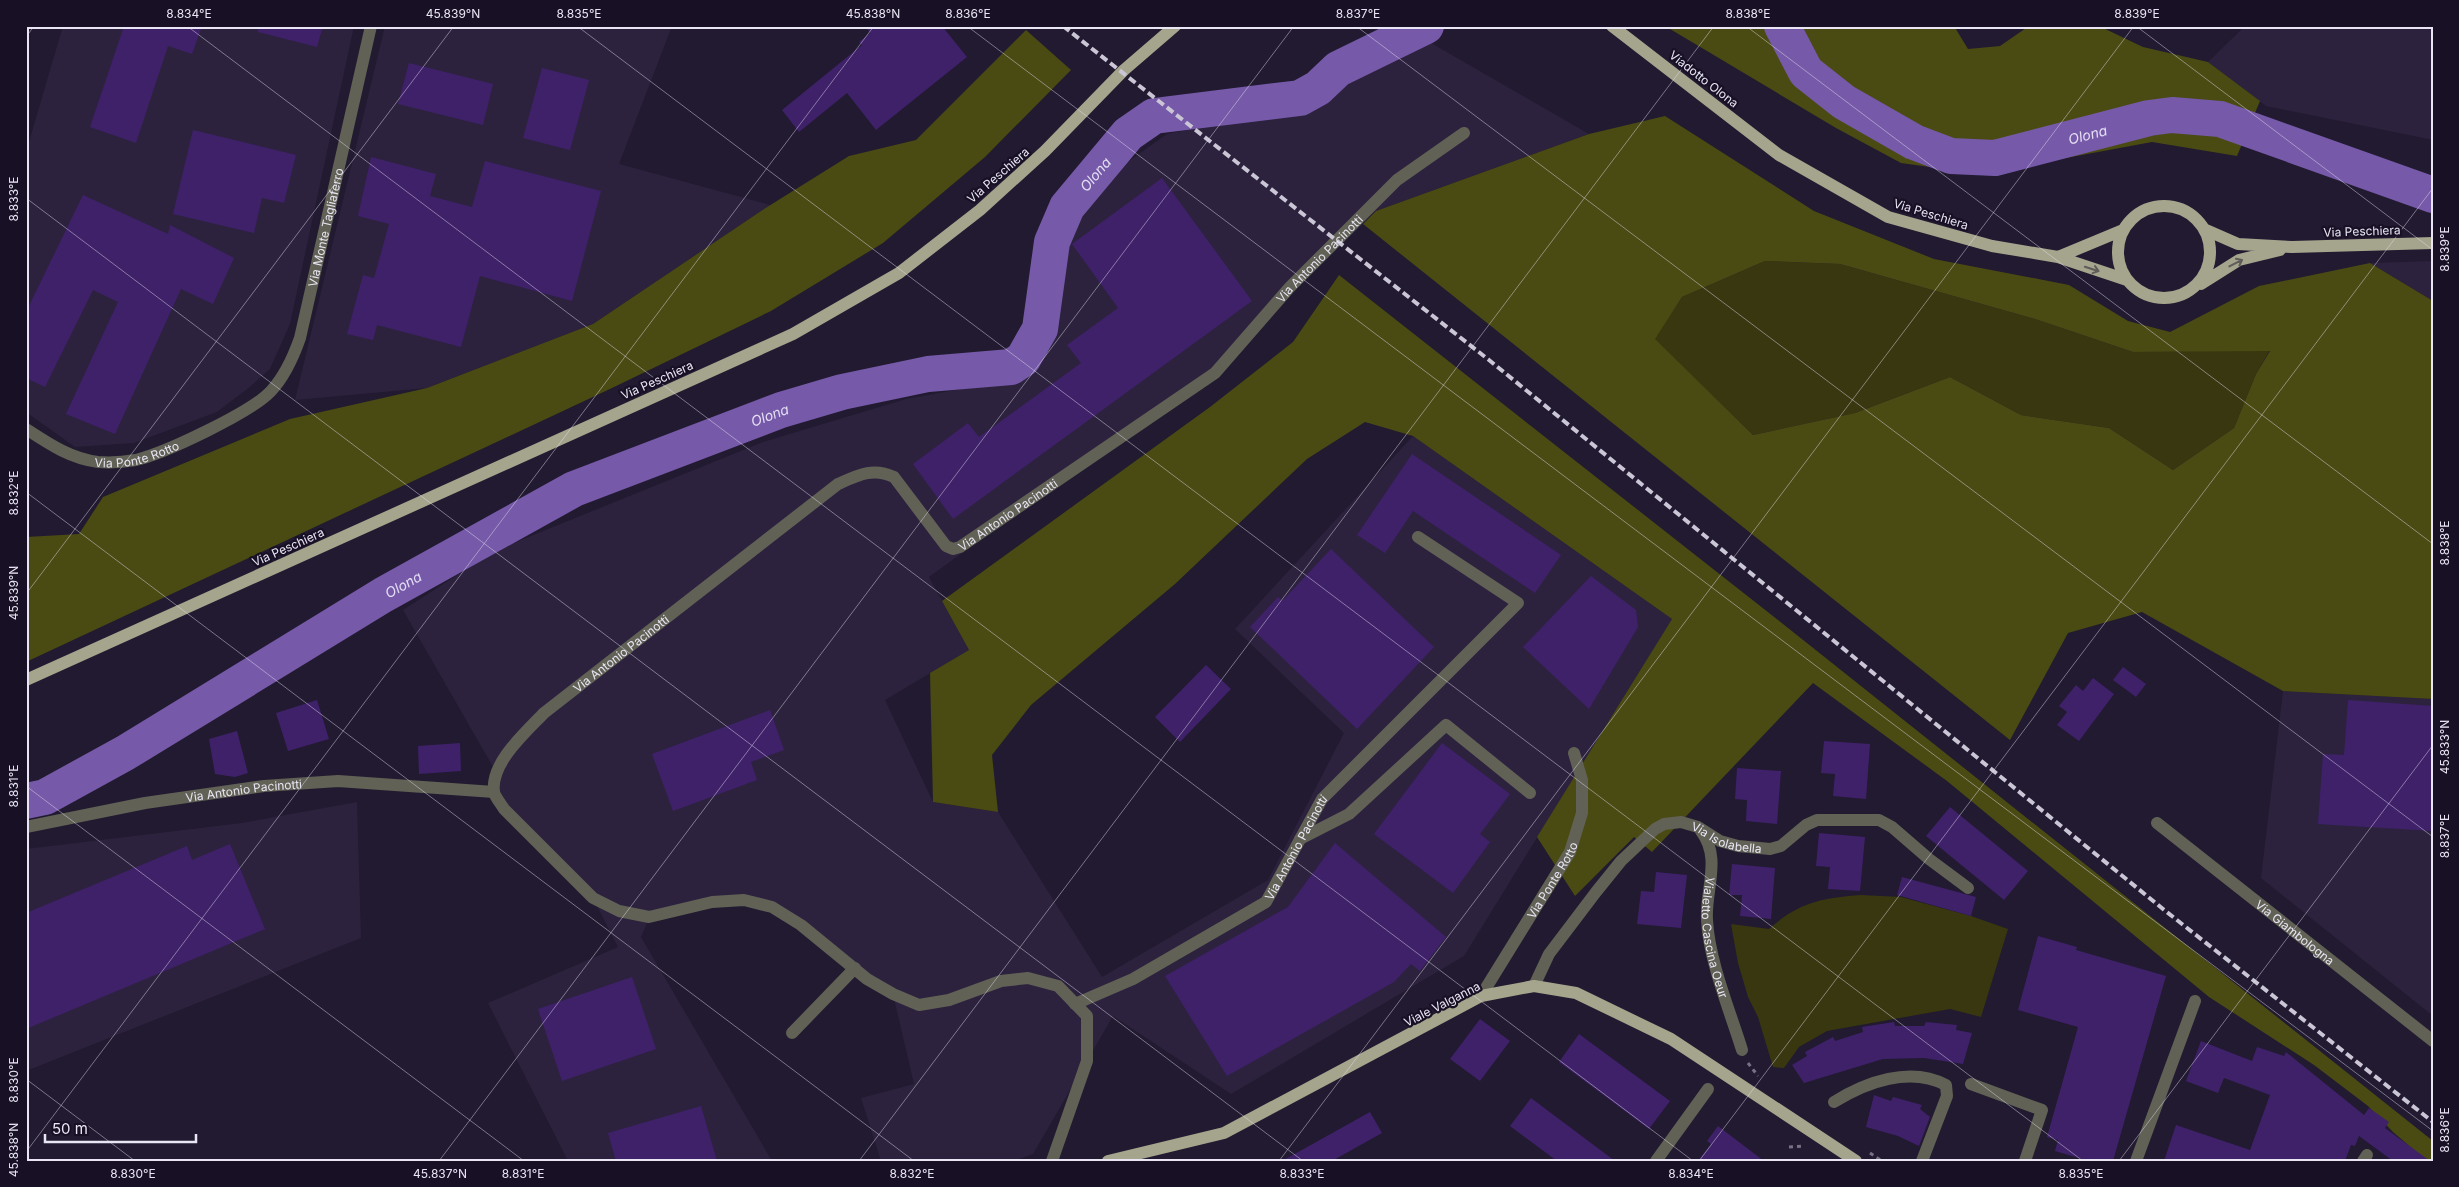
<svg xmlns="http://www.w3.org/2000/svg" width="2459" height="1187" viewBox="0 0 2459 1187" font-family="Inter,sans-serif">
<rect width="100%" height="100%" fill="#211a30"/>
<path fill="#2c223e" d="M63 26H354L290 324 270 369 251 386 217 412 134 443 75 447 26 412V152Z
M385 26H672L619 164 770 205 593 324 427 388 295 400Z
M2245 26H2433V140L2266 106 2208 62Z
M1426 40 1589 134 1376 211 1213 371 929 577 969 650 885 700 933 802 998 812 1102 977 1268 880 1344 733 1235 629 1413 436 1672 619 1464 956 1231 1094 1113 1016 1033 1154 1013 1161H881L861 1098 914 1084 893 994 801 925 744 900 651 914 641 937 772 1161H568L488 1003 618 947 593 898 504 809 497 774 403 610 496 550 763 442 906 399 1010 380 1050 336 1070 238 1101 181 1167 134 1303 106Z
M2433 261V301L2370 263Z
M2283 691 2433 699V1016L2261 878Z
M357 802 361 938 26 1071V849L242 823Z"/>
<path fill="#38370f" d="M1765 261 1840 264 2035 319 2133 352 2270 350 2256 374 2234 428 2173 470 2109 428 2021 415 1950 377 1855 413 1753 435 1654 339 1682 297Z
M1861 895 1901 897 1971 916 2008 929 1981 1017 1950 1009 1827 1031 1799 1047 1784 1068 1773 1067 1758 1017 1748 997 1738 963 1731 924 1769 929C1799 902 1822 898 1861 895Z"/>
<path fill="#4a4a13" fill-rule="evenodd" d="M1665 26H1954L1968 49 2000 46 2029 26H2099L2143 47 2208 62 2260 101 2237 156 2152 142 1980 174 1901 163 1836 128Z
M1026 30 1071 70 985 157 883 243 771 311 612 388 26 662V537L79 534 103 497 290 419 427 388 593 324 764 209 849 156 916 140Z
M1665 116 1814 211 1934 259 2069 285 2128 321 2170 332 2259 286 2370 263 2433 301V699L2283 691 2142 612 2068 633 2010 740 1363 224 1376 211 1589 134ZM1765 261 1840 264 2035 319 2133 352 2270 351 2256 374 2234 428 2173 470 2109 428 2021 415 1950 377 1855 413 1753 435 1655 339 1682 297Z
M1339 275 1778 620 2433 1141V1161H2427L2421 1156 2393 1132 2368 1106 2314 1065 2209 997 1947 781 1813 683 1652 852 1634 837 1575 896 1537 837 1672 619 1413 436 1365 422 1307 459 1175 584 1031 705 992 755 998 812 933 802 930 673 969 650 942 601 1210 407 1293 342Z"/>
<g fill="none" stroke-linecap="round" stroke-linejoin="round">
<g stroke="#765aa9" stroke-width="36">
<path id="s1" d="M1782 26 1806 72 1844 102 1914 142 1951 156 1995 158 2149 118 2172 115 2220 119 2433 195"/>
<path id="s2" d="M26 801 45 797 125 753 383 595 574 489 781 410 842 392 928 374 1011 367 1023 359 1040 329 1052 242 1067 207 1128 134 1154 116 1300 98 1318 88 1338 69 1426 26"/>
</g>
</g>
<path fill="#3f216a" d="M124 26H202L192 54 168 46 136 143 90 127Z
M258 26H323L317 47 258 32Z
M865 26H942L967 57 876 130 847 93 799 132 782 110 862 45 859 42 870 33Z
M409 63 493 84 483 125 398 104Z
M542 68 589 80 570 150 523 138Z
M193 130 296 155 284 203 262 198 254 233 173 214Z
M371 157 436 174 430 196 472 207 485 161 601 191 572 301 480 276 461 347 377 325 373 340 347 334 363 275 374 278 389 224 358 216Z
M1162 178 1252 301 953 519 913 464 968 423 979 437 1081 363 1067 345 1118 308 1072 244Z
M83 195 168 234 170 225 234 258 213 304 181 289 115 434 66 414 118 302 93 290 45 387 26 378V312Z
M1412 454 1561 555 1535 593 1413 511 1385 553 1357 535Z
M1331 549 1434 647 1357 729 1250 627 1278 597 1282 601Z
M1591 576 1636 610 1638 627 1589 709 1523 647Z
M1206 665 1231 689 1180 742 1155 717Z
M2123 667 2146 684 2136 697 2113 680Z
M2093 678 2114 694 2079 741 2057 725 2067 712 2059 706 2076 685 2083 691Z
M317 700 329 739 288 751 276 713Z
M2348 700 2433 706V831L2318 824 2323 754 2344 755Z
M770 710 784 750 751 762 757 780 673 811 652 754Z
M237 731 248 773 235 777 215 774 209 739Z
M1824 741 1870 744 1866 799 1833 796 1835 774 1821 773Z
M460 743 461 771 419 774 418 746Z
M1442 743 1510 794 1480 834 1490 842 1453 893 1374 834Z
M1737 768 1781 771 1777 824 1746 821 1747 800 1735 799Z
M1950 807 2028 871 2004 900 1926 836Z
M1819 833 1865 837 1860 891 1828 889 1830 867 1816 866Z
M1335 843 1446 937 1420 971 1411 964 1394 982 1227 1076 1165 976 1288 907Z
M230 844 265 929 26 1029V913L187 846 192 860Z
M1732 864 1775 868 1771 919 1740 916 1742 895H1729Z
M1656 872 1687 875 1681 928 1637 924 1641 891 1654 892Z
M1902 877 1976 897 1971 916 1897 895Z
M2038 936 2077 947 2076 950 2166 976 2113 1161H2089L2055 1151 2058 1140 2047 1137 2078 1027 2018 1010Z
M632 977 656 1049 562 1081 538 1009Z
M1480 1019 1510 1041 1480 1081 1450 1059Z
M1894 1022 1895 1026H1924L1926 1022 1957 1025 1956 1030 1972 1033 1963 1064 1924 1058 1883 1059 1804 1083 1792 1065 1807 1056 1805 1052 1833 1037 1835 1041 1863 1032 1862 1027Z
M1579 1034 1670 1101 1649 1129 1559 1062Z
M2201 1041 2252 1061 2257 1047 2284 1056 2286 1052 2364 1115 2369 1108 2389 1122 2385 1128 2430 1161H2393L2359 1136 2355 1146 2351 1145 2345 1161H2164L2176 1125 2250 1150 2270 1095 2224 1078 2218 1093 2186 1081Z
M1874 1095 1891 1101 1893 1097 1922 1105 1920 1109 1930 1117 1919 1146 1898 1136 1866 1127Z
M1531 1098 1615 1161H1557L1510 1126Z
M701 1106 717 1161H616L608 1133Z
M1370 1112 1382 1133 1332 1161H1282Z
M1718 1126 1764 1161H1698L1711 1144 1707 1141Z"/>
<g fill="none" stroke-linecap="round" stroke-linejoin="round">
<path stroke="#777184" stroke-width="3" stroke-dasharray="4 4" stroke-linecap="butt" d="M1748 1063 1758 1076
M1789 1147 1804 1146
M1870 1153 1882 1161"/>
<g stroke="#616155" stroke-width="12">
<path id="s3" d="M26 429C49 444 71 459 98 462 111 463 124 462 136 460 165 453 252 412 271 391 285 376 293 358 300 338L371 26"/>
<path id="s4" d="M2157 823 2433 1041"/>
<path id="s5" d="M26 827 145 803 264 786 338 781 494 792"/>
<path id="s6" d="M1701 831C1722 858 1705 890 1707 920 1709 961 1730 1011 1742 1050"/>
<path d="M1300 839 1349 814 1446 725 1530 793"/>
<path id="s7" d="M1534 986 1549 954 1596 892 1621 861 1655 829 1664 824 1681 822 1698 827 1720 841 1738 846 1770 849 1781 846 1806 825 1817 820H1879L1892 827 1929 859 1968 888"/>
<path id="s8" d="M1481 996 1570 852 1582 813V780L1574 753"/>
<path id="s9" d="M1075 1004 1133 979 1266 902 1322 799 1518 603 1418 537"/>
<path d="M792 1033 855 968"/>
<path d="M1971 1084 2042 1110 2025 1161"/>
<path d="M1834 1102C1866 1082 1910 1066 1946 1085L1947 1096 1922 1161"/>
<path id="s10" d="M1052 1161 1087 1061V1016L1058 986 1028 978 1001 981 949 1000 919 1005 893 994 867 979 801 925 772 907 744 900 712 902 649 917 619 911 593 898 504 809C501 804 495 797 494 792 490 763 526 732 544 713L838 484C858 475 873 467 894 477L946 546 953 549 960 547 1215 373 1290 287 1397 180 1464 133"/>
<path d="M1656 1161 1708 1089"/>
<path d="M2136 1161 2195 1001"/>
<path d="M2363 1161 2367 1155"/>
</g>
<path stroke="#a4a58c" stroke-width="12" d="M1612 26 1779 155 1888 217 1992 246 2058 257 2127 280
M2118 252a46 46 0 1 1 92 0a46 46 0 1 1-92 0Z
M2206 230 2238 244 2292 247 2433 243
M2058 257 2123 230
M2201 284 2239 260 2280 250
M26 680 793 334 899 273 980 210 1045 151 1124 70 1175 26
M1108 1161 1224 1133 1481 996 1534 986 1576 993 1671 1039 1856 1161"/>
<path stroke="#cac6d6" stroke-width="4" stroke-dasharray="8 4" stroke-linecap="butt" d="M1063 26 1489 360 2163 909 2433 1122"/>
</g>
<defs><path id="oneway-shaft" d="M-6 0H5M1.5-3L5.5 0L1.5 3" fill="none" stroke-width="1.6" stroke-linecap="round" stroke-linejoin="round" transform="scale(1.25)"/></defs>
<g stroke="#5e5b59">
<use href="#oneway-shaft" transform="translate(2236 263) rotate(-27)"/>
<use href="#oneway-shaft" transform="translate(2092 269) rotate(18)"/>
</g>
<path fill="none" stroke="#e9e5f4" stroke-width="1" stroke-opacity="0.45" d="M187 26 1693 1161M577 26 2083 1161M967 26 2433 1131M1356 26 2433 837M1746 26 2433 544M2136 26 2433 250M26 37 34 26M26 198 1303 1161M26 492 914 1161M26 594 454 26M26 786 524 1161M26 1079 135 1161M26 1152 874 26M439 1161 1294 26M859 1161 1714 26M1279 1161 2134 26M1699 1161 2433 188M2119 1161 2433 745"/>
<g text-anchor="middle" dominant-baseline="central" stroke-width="4.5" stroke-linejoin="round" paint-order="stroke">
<g font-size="12" fill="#e9e5f4" stroke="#181126">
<text transform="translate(1704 79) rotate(38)">Viadotto Olona</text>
<text transform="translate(998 175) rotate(-41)">Via Peschiera</text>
<text transform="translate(1931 214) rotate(17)">Via Peschiera</text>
<text stroke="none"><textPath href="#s3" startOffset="445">Via Monte Tagliaferro</textPath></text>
<text transform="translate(2362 231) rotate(-2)">Via Peschiera</text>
<text stroke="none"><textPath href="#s10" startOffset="1938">Via Antonio Pacinotti</textPath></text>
<text transform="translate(657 380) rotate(-24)">Via Peschiera</text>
<text stroke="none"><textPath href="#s3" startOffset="120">Via Ponte Rotto</textPath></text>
<text stroke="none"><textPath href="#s10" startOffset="1532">Via Antonio Pacinotti</textPath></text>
<text transform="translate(288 547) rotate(-24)">Via Peschiera</text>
<text stroke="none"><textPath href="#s10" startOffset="1039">Via Antonio Pacinotti</textPath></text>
<text stroke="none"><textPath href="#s5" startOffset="221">Via Antonio Pacinotti</textPath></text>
<text stroke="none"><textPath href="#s7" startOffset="276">Via Isolabella</textPath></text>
<text stroke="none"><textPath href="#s9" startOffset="279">Via Antonio Pacinotti</textPath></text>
<text stroke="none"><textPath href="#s8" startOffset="136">Via Ponte Rotto</textPath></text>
<text stroke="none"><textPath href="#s4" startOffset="176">Via Giambologna</textPath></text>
<text stroke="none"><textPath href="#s6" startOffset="110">Vialetto Cascina Oeur</textPath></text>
<text transform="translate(1442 1004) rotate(-27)">Viale Valganna</text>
</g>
<g font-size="14" font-style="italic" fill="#e4def4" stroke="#181126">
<text stroke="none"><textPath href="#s1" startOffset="360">Olona</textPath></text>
<text stroke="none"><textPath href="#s2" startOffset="1306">Olona</textPath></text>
<text stroke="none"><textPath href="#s2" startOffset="841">Olona</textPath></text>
<text stroke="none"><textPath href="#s2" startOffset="436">Olona</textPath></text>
</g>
</g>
<rect width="2459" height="1187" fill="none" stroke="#181126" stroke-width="55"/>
<path d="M45 1134v8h151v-8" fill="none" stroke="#e9e5f4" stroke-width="2.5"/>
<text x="52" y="1134" font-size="15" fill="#e9e5f4" stroke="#181126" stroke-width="4" paint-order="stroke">50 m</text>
<rect x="28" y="28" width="2404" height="1132" fill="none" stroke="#e9e5f4" stroke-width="2"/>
<g font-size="12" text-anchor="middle" fill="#e9e5f4">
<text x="189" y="18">8.834°E</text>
<text x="453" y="18">45.839°N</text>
<text x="579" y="18">8.835°E</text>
<text x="873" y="18">45.838°N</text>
<text x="968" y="18">8.836°E</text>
<text x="1358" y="18">8.837°E</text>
<text x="1748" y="18">8.838°E</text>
<text x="2137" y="18">8.839°E</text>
<text transform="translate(14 199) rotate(-90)" y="4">8.833°E</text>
<text transform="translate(2445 249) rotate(-90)" y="4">8.839°E</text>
<text transform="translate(14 493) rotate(-90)" y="4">8.832°E</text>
<text transform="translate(2445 543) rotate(-90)" y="4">8.838°E</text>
<text transform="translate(14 593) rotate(-90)" y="4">45.839°N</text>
<text transform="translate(2445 747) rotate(-90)" y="4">45.833°N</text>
<text transform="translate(14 786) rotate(-90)" y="4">8.831°E</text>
<text transform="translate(2445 836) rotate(-90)" y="4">8.837°E</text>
<text transform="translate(14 1080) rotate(-90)" y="4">8.830°E</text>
<text transform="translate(2445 1130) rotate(-90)" y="4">8.836°E</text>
<text transform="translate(14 1150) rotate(-90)" y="4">45.838°N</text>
<text x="133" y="1178">8.830°E</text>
<text x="440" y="1178">45.837°N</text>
<text x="523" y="1178">8.831°E</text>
<text x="912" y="1178">8.832°E</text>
<text x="1302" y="1178">8.833°E</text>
<text x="1691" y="1178">8.834°E</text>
<text x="2081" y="1178">8.835°E</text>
</g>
</svg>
